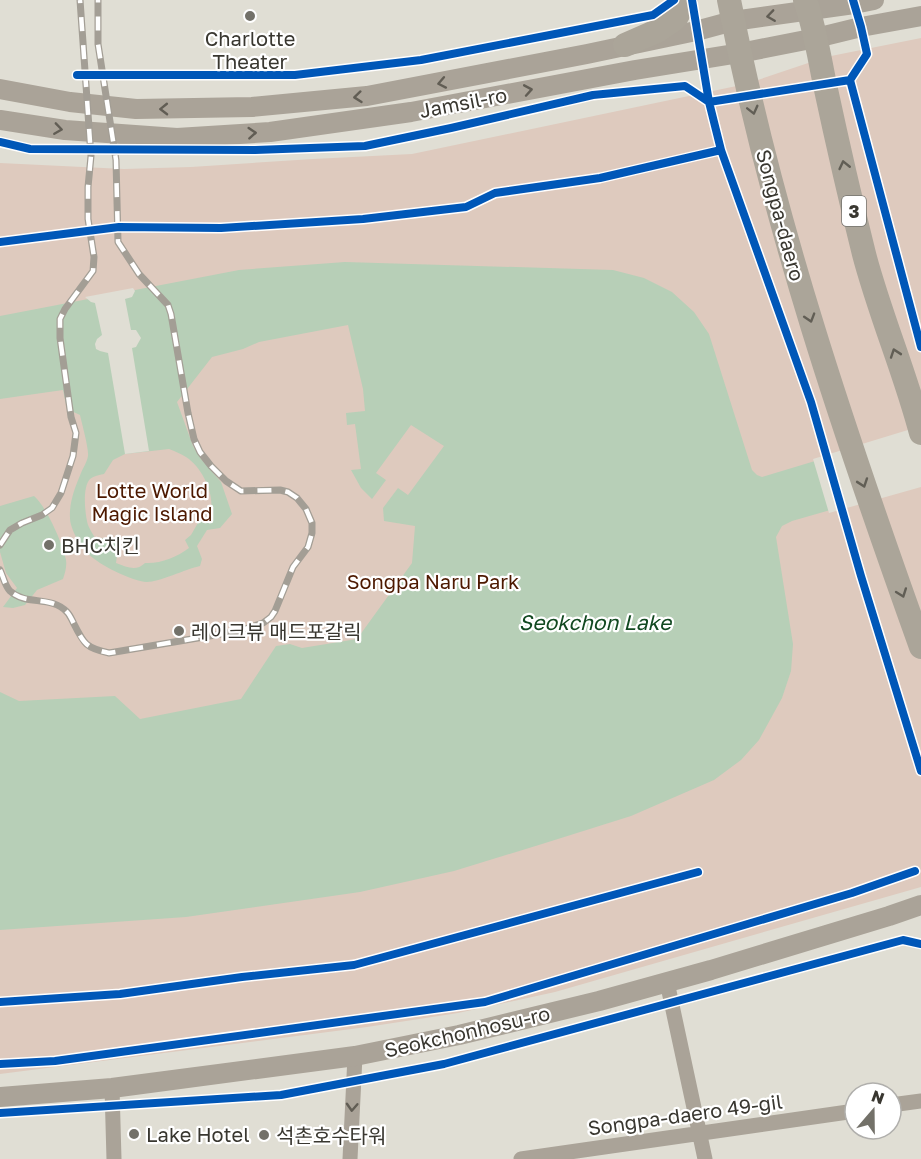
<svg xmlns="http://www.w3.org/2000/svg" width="921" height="1159" viewBox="0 0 921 1159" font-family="'Golos Text','Noto Sans KR',sans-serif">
<rect width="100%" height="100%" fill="#e0ded4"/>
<path fill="#decabe" d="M921 38V887L555 992 458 1013 367 1027 0 1074V163L124 169 191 167 313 159 412 154 746 84 826 57Z"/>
<path fill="#b7cfb7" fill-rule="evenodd" d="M345 262 613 270 644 278 672 292 694 312 709 334 752 470 757 475 762 477 921 429V484L792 521 782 526 776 537 793 644 791 671 782 698 759 740 741 760 714 780 631 816 542 844 454 871 360 892 186 917 0 930V692L19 701 115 696 140 719 241 699 276 646 290 644 302 648 357 639 412 563 415 526 384 521 383 508 398 488 408 495 444 446 411 425 376 473 386 480 372 499 361 488 351 470 361 469 355 424 347 425 346 413 365 411 363 389 348 325 259 342 243 349 212 357 177 402 193 446 201 459 221 482 232 514 220 528 207 530 197 546 202 559 200 566C186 569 159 582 147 582 131 581 100 565 88 554 81 547 70 529 70 518 69 503 75 487 81 473 83 468 87 462 88 456 89 449 82 424 80 415L67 409 63 390 0 399V316L239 270ZM169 449C175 451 181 454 186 457 203 468 216 496 210 515L199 521 191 535 185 540 189 548C177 557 160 564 145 563 136 572 127 567 116 563L117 556 122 546 116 539 95 538C93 534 90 530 88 525 85 515 82 487 90 479 94 476 99 475 104 474L113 460 125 454Z
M34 496C46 506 63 544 66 560 67 566 65 573 63 579L37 590 25 605 13 608 3 607 17 588 6 573 0 552V506Z"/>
<path fill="#e0ded4" d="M133 288 135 291 132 297 125 299 131 330H136L141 338 136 347 132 348 149 451 125 454 108 353 100 351 96 349 95 344 97 339 102 335 95 303 91 302 85 297Z
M921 426V487L829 513 813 459Z"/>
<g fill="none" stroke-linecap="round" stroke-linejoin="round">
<path stroke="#aaa398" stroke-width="15" d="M667 982 705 1159
M112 1088 114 1159
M891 1105 921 1101
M350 1159 355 1056
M521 1159 855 1111"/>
<path stroke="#aaa398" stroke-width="20" d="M0 89 70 102 136 109 252 107 367 96 587 54 696 31 733 21 854 4 874 0
M0 120 65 130 177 138 270 132 411 112 635 70 740 53 816 38 861 27 921 16
M0 1097 112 1088 355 1056 459 1035 599 1001 711 970 889 916 921 905"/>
<path stroke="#aba599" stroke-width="24" d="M729 0C772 221 845 435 921 647
M805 0C815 28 819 56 825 85 837 141 850 198 864 254 880 315 905 372 921 433
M625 45 657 31 676 18 686 0"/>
<defs>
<path id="rail" d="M0 545 10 530 22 523 42 515 52 508 61 493 73 456 76 433 71 417 60 338V319L65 309 93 271 94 257 88 219V187L91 156 80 0
M0 570C3 576 5 586 10 591 26 606 51 595 67 612 70 615 72 620 74 624 84 644 86 648 109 653L239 631 263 623 271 617 275 611 293 567 308 547 312 533V523L306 509 297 498 288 492 280 490 241 491 226 481 211 466 200 452 194 439 188 413 171 314 168 305 139 274 118 242 116 160 98 44V0"/>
</defs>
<use href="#rail" stroke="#a39e95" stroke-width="7"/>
<use href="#rail" stroke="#fff" stroke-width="4.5" stroke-dasharray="14" stroke-linecap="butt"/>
<defs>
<path id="cycleway" d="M692 0 709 102 721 150 811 402 861 576 921 771
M77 75H295L421 60 653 15 674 0
M850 80 921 347
M0 142 30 149 255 150 365 146 451 128 593 95 685 86 709 102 850 80 867 54 861 27 853 0
M0 242 119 227 221 228 363 219 466 207 495 193 600 178 721 150
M0 1002 120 994 242 977 354 965 698 872
M0 1064 55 1061 485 1002 852 893 915 871
M0 1113 281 1095 444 1064 903 940 921 944"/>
</defs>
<use href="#cycleway" stroke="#fff" stroke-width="11"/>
<use href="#cycleway" stroke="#0057b8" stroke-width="8"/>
</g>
<defs><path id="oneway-chevron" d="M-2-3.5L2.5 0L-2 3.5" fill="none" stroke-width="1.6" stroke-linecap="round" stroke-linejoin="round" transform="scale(1.5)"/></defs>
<g stroke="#615d54">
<use href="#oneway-chevron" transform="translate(771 16) rotate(172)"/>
<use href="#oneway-chevron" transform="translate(442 83) rotate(169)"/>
<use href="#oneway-chevron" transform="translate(528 90) rotate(-10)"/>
<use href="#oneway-chevron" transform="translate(358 97) rotate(174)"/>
<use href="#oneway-chevron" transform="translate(164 109) rotate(179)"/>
<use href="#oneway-chevron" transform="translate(58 129) rotate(8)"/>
<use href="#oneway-chevron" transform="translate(252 133) rotate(-4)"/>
<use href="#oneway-chevron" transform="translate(352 1107) rotate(93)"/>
</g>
<g stroke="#615e55">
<use href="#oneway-chevron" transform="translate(753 110) rotate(76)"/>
<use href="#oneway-chevron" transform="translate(844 165) rotate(-103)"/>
<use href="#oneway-chevron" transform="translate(810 318) rotate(73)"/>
<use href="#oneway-chevron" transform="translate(895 353) rotate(-109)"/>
<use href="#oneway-chevron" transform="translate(863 483) rotate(71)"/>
<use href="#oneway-chevron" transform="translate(902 593) rotate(70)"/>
</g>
<g fill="#737169" stroke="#fff" stroke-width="2">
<circle cx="250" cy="16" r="6"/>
<circle cx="49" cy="545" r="6"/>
<circle cx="179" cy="631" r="6"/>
<circle cx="134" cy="1134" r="6"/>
<circle cx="264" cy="1135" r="6"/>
</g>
<g text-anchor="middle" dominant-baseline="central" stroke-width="4.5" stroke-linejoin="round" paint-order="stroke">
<rect fill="#fff" stroke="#74736e" stroke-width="1.5" x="842" y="196" width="24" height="30" rx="4.5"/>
<g font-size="18" font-weight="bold" fill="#393730">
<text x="854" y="211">3</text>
</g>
<g font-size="20" fill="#393730" stroke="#fff" text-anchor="start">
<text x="250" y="38" text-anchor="middle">Charlotte<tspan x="250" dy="23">Theater</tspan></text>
<text x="61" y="545">BHC치킨</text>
<text x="191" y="631">레이크뷰 매드포갈릭</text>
<text x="146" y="1134">Lake Hotel</text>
<text x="276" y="1135">석촌호수타워</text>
</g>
<g font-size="20" fill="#393730" stroke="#fff">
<text transform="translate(463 102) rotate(-11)">Jamsil-ro</text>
<text transform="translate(781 215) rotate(75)">Songpa-daero</text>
<text transform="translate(467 1031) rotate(-13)">Seokchonhosu-ro</text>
<text transform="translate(685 1114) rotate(-8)">Songpa-daero 49-gil</text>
</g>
<g font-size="20" fill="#4d1900" stroke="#fff">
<text x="152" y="490">Lotte World<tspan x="152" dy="23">Magic Island</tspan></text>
<text x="433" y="581">Songpa Naru Park</text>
</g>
<g font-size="21" font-style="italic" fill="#124921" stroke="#fff">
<text x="595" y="622">Seokchon Lake</text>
</g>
</g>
<g transform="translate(873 1111) rotate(20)"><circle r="28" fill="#ffffff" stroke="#b0afac" stroke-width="1.5"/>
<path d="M0-4.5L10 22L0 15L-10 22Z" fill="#737169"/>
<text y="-9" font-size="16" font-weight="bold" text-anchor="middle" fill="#393730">N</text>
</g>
</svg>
